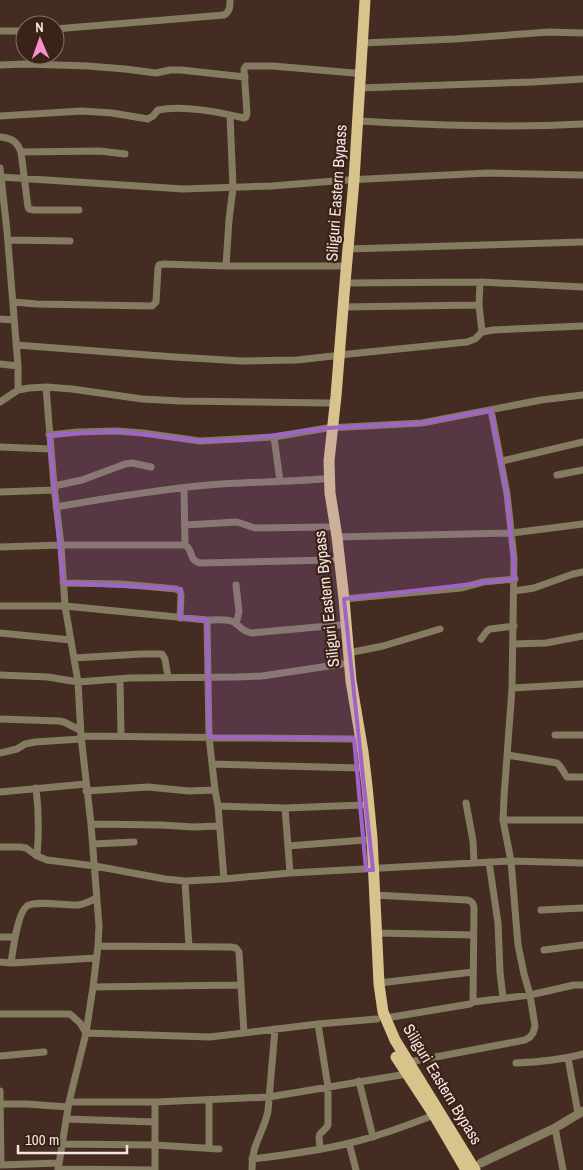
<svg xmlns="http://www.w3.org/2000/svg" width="583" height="1170" viewBox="0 0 583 1170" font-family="'Archivo Narrow',sans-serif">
<rect width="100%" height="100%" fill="#442c22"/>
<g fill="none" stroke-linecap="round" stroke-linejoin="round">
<path stroke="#857b61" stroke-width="7" d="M55 29 224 15C230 12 230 6 230 0
M0 31H25
M362 43 455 39 549 32 583 33
M0 65 26 64 88 66 125 69 156 73 170 70H181L245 77
M360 88 533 82 583 79
M0 116 82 111 112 113 148 119 153 116 158 110C184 105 218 112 244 118L246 117 247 114 244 69 246 66H273L354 73
M357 121C433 125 508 128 583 124
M0 137C11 138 17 141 21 152L28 207 29 209 34 210H79
M21 152 100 151 125 154
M0 168 7 231 18 366V390
M1 177 183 189 272 186 347 180 488 173 583 175
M8 240 70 241
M348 249 583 242
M226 266 229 220 233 188 230 115
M480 282 479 305 482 332
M345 283 480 282 583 287
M13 302 37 304 152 306 156 302 158 268 159 265 164 264 226 266H340
M343 307 479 305
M0 319 14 320
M16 345 175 357 242 361 297 360 333 356
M339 355 467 342 475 339 482 332 493 330 583 326
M0 364 18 366
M46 387 54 486 61 545 65 606 78 682 81 736 91 824 99 926 98 946 93 987 86 1033 69 1102 58 1170
M0 402 18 390 29 388 46 387 72 389 142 399 180 401 329 403
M49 435 78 432 116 431 143 433 200 441 274 437 327 428 422 423 541 400 583 395
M274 437 280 481
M0 447 51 449
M502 461 583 442
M557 475 583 470
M54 486 82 480 125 464 132 463 151 467
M184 488 185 545C194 550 188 560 200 563L332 560
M0 492 55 490
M56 507C107 498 156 490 208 485 246 482 284 482 322 479
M185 525 237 522 255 528 328 527
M337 537 512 533 583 524
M0 547 61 545H185
M63 583 121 584 176 589 180 591 181 595 180 618
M236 585 239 612 236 624
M514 591 534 588 573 574 583 572
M344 599 461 588 483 582 515 579
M0 606H65L207 620C214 620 224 619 231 621 241 624 239 631 252 633L339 625
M0 633 71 640
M481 639 487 631 490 629 514 626
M513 644 546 643 583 636
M348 653 383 646 440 629
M74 658 141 654H162L165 659 168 677
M0 675 48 677 78 682 130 678 237 677 262 676 342 664
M120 679 121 736
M512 688 583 684
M0 719 59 721 64 722 80 730
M555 735H583
M81 736 354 739
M0 753 17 749 25 744 35 742 81 739
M507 755 557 763C562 767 563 772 567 777H583
M212 764 359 768
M36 788C39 811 39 833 37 856
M215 790 218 806 285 808 363 805
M86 791 148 787 189 791 215 790 209 737 207 620
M0 792 86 784
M466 803 473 841 474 863
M218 806 224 879
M285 808 290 873
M503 820H583
M91 824 161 825 193 827 219 826
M93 844 134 842
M288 846 365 840
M0 847H20L26 848 37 856 47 860 95 866 165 879 185 881 224 879 290 873 511 861 583 863
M489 862 498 923 500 972 503 998
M185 881 189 947
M374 895 467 900C471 901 473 902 474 907L473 1002 470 1004 386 1018
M541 910 583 908
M376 933 473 935
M0 937H14
M98 946 231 947 236 948 239 952 244 1033
M544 950 583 945
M0 962 11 963 96 958
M11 963C13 951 17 913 27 906 36 900 66 906 78 905 85 904 91 901 96 898
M379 983 473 972
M93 987 240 985
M473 1002 530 995 574 985H583
M0 1014H70L80 1023 86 1033 210 1037 318 1024 377 1019
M318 1024 328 1087V1125L326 1128 320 1134 319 1137 320 1149
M0 1056 44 1052
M568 1058 578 1113
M409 1062 525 1040 530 1037 533 1033 535 1026 530 995 524 974 518 945 511 861 503 820 504 797 512 688 514 558 507 494 491 410
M516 1063C539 1062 561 1060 583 1054
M359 1081 373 1137
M0 1091 1 1165
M69 1102H155L269 1097 407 1074
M0 1104H27L68 1107
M66 1119 155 1122
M555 1128 563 1170
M349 1143 356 1170
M62 1144 155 1145 219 1149
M209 1148V1100
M252 1159C285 1155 318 1151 350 1143 379 1136 406 1126 434 1115
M0 1165 59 1163
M58 1169 155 1170
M155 1170V1102
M252 1170C252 1160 253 1151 257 1142 261 1131 266 1122 268 1111L275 1029"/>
<path stroke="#857b61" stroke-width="9" d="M481 1163 555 1128 583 1111"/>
<path stroke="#d7c38b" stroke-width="11" d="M365 0 354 180 345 283 336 396 329 461 330 493 337 537 344 599 351 681 363 752 367 786 372 838 379 984 383 1012 395 1040 475 1170
M396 1057 434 1115 466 1170"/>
</g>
<path fill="#a064c8" fill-opacity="0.2" stroke="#a064c8" stroke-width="4" stroke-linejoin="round" d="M491 410 507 494 515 579 344 599 373 870H366L354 739 209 737 207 620 180 618 181 589 63 583 49 435 116 431 200 441 240 440 327 428 422 423Z"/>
<g text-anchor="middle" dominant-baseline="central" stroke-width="4.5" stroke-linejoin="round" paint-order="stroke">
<g font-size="16" fill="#f5e5de" stroke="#3a2219">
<text transform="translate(336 193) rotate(-86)">Siliguri Eastern Bypass</text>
<text transform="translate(326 599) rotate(-96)">Siliguri Eastern Bypass</text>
<text transform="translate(443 1084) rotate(59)">Siliguri Eastern Bypass</text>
</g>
</g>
<g transform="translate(40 40) rotate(358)"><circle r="24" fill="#3a2219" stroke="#857068"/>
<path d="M0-4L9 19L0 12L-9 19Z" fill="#f790cd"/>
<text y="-8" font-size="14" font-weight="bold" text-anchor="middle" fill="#f5e5de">N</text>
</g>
<path d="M18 1145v8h109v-8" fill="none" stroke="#f5e5de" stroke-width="2.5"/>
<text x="25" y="1145" font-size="15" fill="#f5e5de" stroke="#3a2219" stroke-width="4" paint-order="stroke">100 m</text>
</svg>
